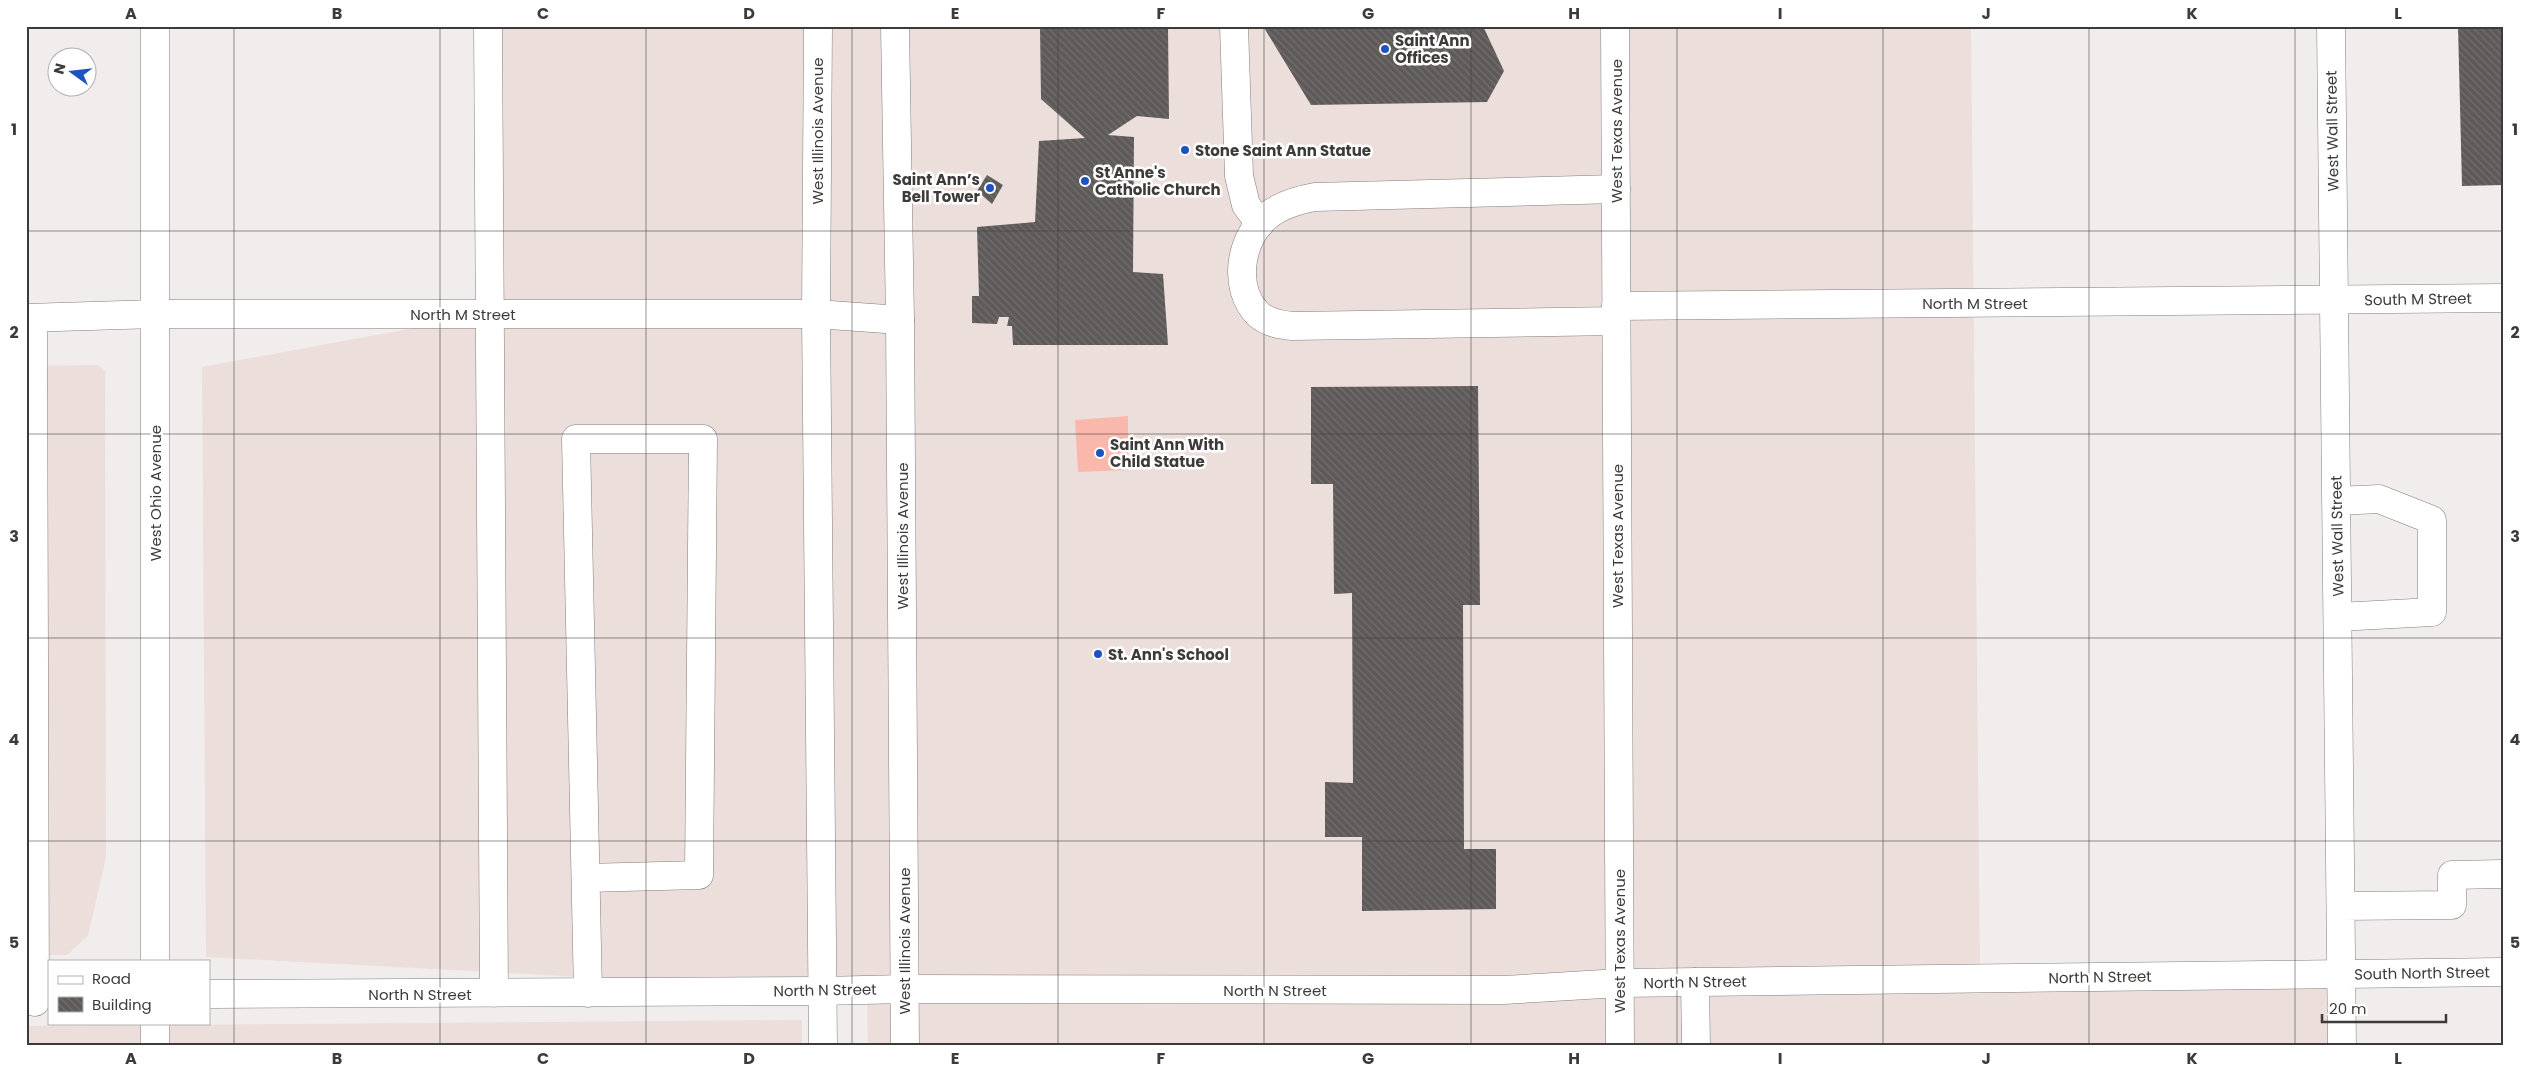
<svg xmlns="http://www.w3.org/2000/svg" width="2529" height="1072" viewBox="0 0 2529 1072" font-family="Poppins,sans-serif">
<defs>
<pattern id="building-back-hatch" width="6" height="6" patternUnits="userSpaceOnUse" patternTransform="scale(1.25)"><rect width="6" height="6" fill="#5e5a59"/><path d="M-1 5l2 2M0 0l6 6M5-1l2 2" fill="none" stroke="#736f6e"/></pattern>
</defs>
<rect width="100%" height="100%" fill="#f2eded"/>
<path fill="#ebdedb" d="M490 26H1971L1980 979 2341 976V1046H868L867 992 206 957 202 367 490 314Z
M98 365 105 371 106 857 88 936 67 955H26V366Z
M802 1020V1046H26V1026Z"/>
<path fill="#fab8ad" d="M1128 416V470L1078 472 1075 420Z"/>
<path fill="url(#building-back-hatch)" d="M1040 26H1168L1169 119 1137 116 1108 135 1134 137 1133 272 1163 274 1168 345H1013L1012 326H1007L1009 317H999L997 324 972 323V296H979L977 227 1035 222 1039 141 1085 138 1041 99Z
M1263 26H1483L1504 71 1487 102 1311 105Z
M2458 26H2503V185L2462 186Z
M987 175 1003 185 992 204 977 191Z
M1478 386 1480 605H1463L1464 849H1496V909L1362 911V837H1325V782L1353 783 1352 593 1334 594 1333 484H1311V387Z"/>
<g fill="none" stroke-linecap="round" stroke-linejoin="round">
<defs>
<path id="minor" d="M155 26V961
M488 26 494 993
M1234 26 1239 176 1246 205 1260 224
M2331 26 2342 1046
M1616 189 1315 197C1298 200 1280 205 1266 217 1240 239 1232 288 1258 314 1268 323 1281 325 1293 326L1616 321
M1616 306 2503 298
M26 318 155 314H816L900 320
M33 318 35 1002
M2336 501 2379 499 2432 520V612L2338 617
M586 878 699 875 703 439H576L588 993
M2341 906 2452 905V875L2503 874
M1695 982 1696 1046
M209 994 822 991 905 989 1504 990 1620 983 2503 972
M155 1046V1023"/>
<path id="major" d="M818 26 816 314 823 1046
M895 26 900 320 905 1046
M1615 26 1620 1046"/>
</defs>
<use href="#minor" stroke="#827e7d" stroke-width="29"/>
<use href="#major" stroke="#827e7d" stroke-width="29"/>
<use href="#minor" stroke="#fff" stroke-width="28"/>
<use href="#major" stroke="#fff" stroke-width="28"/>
</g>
<path fill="none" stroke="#3d3b3a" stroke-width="1" stroke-opacity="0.55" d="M234 26V1046M440 26V1046M646 26V1046M852 26V1046M1058 26V1046M1264 26V1046M1471 26V1046M1677 26V1046M1883 26V1046M2089 26V1046M2295 26V1046M26 231H2503M26 434H2503M26 638H2503M26 841H2503"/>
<g fill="#1e53bf" stroke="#fff" stroke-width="2">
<circle cx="1385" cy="49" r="5"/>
<circle cx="1185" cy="150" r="5"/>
<circle cx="1085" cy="181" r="5"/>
<circle cx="990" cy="188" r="5"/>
<circle cx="1100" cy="453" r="5"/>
<circle cx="1098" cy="654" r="5"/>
</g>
<g text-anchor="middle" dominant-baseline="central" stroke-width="5" stroke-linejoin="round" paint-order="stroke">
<g font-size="15" font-weight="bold" fill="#3d3b3a" stroke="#fff" text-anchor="start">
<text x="1395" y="40">Saint Ann<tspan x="1395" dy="17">Offices</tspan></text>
<text x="1195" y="150">Stone Saint Ann Statue</text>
<text x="1095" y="172">St Anne's<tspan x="1095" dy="17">Catholic Church</tspan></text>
<text x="980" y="179" text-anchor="end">Saint Ann’s<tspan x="980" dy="17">Bell Tower</tspan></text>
<text x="1110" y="444">Saint Ann With<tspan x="1110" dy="17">Child Statue</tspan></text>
<text x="1108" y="654">St. Ann's School</text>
</g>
<g font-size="15" fill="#3d3b3a" stroke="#fff">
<text transform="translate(817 131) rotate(-90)">West Illinois Avenue</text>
<text transform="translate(1616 131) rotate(-90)">West Texas Avenue</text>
<text transform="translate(2332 131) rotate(-91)">West Wall Street</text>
<text transform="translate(2418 299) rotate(-1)">South M Street</text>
<text x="1975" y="303">North M Street</text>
<text x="463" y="314">North M Street</text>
<text transform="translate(155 493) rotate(-90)">West Ohio Avenue</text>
<text transform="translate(902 536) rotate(-90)">West Illinois Avenue</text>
<text transform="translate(1617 536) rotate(-90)">West Texas Avenue</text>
<text transform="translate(2337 536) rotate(-91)">West Wall Street</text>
<text transform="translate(904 941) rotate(-90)">West Illinois Avenue</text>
<text transform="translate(1619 941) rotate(-90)">West Texas Avenue</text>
<text transform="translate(2422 973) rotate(-1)">South North Street</text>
<text transform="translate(2100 977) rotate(-1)">North N Street</text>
<text transform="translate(1695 982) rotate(-1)">North N Street</text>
<text transform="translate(825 990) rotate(-1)">North N Street</text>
<text x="1275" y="990">North N Street</text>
<text x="420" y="994">North N Street</text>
</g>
</g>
<rect width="2529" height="1072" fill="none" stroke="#ffffff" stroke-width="55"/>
<rect x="48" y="960" width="162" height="65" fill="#ffffff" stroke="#b1b1b0"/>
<rect x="58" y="976" width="25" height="8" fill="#ffffff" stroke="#b1b1b0"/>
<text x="92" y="984" font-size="15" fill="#3d3b3a">Road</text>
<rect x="58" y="997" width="25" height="15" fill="url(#building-back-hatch)" stroke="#b1b1b0"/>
<text x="92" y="1010" font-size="15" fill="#3d3b3a">Building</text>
<g transform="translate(72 72) rotate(285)"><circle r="24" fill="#ffffff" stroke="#b1b1b0"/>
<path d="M0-4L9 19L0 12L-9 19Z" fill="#1e53bf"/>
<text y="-8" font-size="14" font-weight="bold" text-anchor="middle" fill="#3d3b3a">N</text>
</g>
<path d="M2322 1014v8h124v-8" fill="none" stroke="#3d3b3a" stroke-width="2.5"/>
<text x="2329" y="1014" font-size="15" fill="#3d3b3a" stroke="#ffffff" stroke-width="4" paint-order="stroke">20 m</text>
<rect x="28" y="28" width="2474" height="1016" fill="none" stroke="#3d3b3a" stroke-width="2"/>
<g font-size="16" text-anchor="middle" font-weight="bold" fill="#3d3b3a">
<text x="131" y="19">A</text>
<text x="337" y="19">B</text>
<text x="543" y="19">C</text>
<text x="749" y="19">D</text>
<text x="955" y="19">E</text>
<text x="1161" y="19">F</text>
<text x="1368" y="19">G</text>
<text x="1574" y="19">H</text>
<text x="1780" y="19">I</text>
<text x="1986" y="19">J</text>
<text x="2192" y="19">K</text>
<text x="2398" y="19">L</text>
<text x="14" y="135">1</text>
<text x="2515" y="135">1</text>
<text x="14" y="338">2</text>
<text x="2515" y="338">2</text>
<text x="14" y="542">3</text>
<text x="2515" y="542">3</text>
<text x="14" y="745">4</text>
<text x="2515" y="745">4</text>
<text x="14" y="948">5</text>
<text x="2515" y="948">5</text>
<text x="131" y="1064">A</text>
<text x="337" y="1064">B</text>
<text x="543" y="1064">C</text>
<text x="749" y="1064">D</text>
<text x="955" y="1064">E</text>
<text x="1161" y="1064">F</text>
<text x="1368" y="1064">G</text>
<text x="1574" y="1064">H</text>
<text x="1780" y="1064">I</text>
<text x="1986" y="1064">J</text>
<text x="2192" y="1064">K</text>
<text x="2398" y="1064">L</text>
</g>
</svg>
